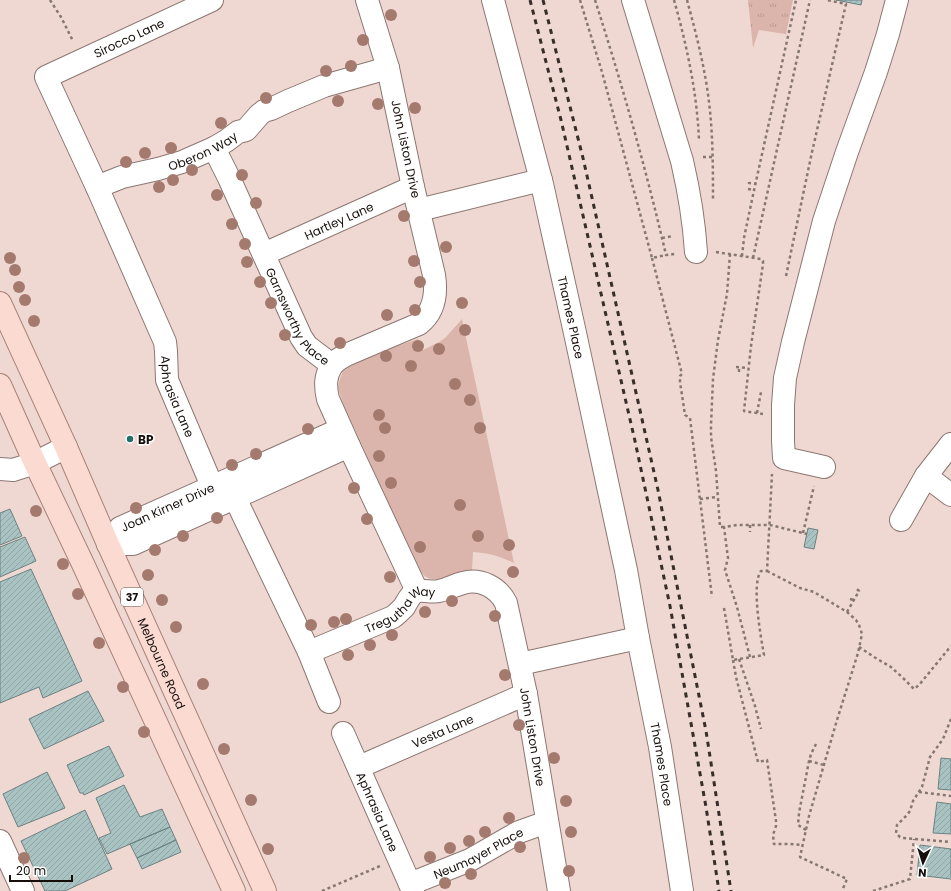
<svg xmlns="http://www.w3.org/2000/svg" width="951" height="891" viewBox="0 0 951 891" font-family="Poppins,sans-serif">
<defs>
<pattern id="grass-tufts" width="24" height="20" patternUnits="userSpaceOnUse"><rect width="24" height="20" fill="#dbb5ab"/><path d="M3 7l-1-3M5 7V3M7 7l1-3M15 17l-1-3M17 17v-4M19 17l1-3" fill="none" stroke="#bb9a92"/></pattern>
<pattern id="building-hatch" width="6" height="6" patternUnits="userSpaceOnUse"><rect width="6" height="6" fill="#a9c2c2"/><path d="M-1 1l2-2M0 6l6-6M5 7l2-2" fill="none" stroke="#91a6a5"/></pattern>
</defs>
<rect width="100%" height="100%" fill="#f0d8d2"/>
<path fill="url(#grass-tufts)" d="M748 0H793L786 34 759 30 753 48Z"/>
<path fill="#dbb5ab" d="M462 319 514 563C499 556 489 553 473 552L472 570C453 570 432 592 418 568L343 403 338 388 339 382 343 371 359 361 382 351 418 339 423 350 441 341 446 337Z"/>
<path fill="url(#building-hatch)" stroke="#6a8282" d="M836 0H862L861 5Z
M10 509 22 536 0 545V513Z
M808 528 818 530 814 549 804 547Z
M25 537 36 561 0 577V547Z
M31 569 82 681 43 698 39 687 0 703V582Z
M88 691 104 721 44 749 29 719Z
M109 746 124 776 84 795 83 793H80L67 765Z
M941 758 951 759V790L938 789Z
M47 772 65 808 18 827 3 794Z
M124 785 140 817 162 809 170 827 107 854 99 838 111 833 96 798Z
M937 802 951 804V834L933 833Z
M85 810 112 869 65 891H45L21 841Z
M170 827 176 840 137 858 130 844Z
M176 840 181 852 142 869 137 858Z
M920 845 951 849V879L917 875Z"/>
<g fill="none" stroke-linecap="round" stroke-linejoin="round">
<defs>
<g id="minor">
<path id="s1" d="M212 0 46 77 97 187 165 342 166 351 167 380 212 486 235 498 309 652 329 702"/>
<path id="s2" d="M493 0 542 184 575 333 626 570 638 638 660 747 682 891"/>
<path d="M633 0 682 161C689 191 694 221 696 252"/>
<path id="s3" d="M214 148 229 178 301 337 307 346 332 365C325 376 325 386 328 399L349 446 417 591"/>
<path id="s4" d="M97 187 122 177 158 169 182 162 214 148 226 141 238 132 246 130 259 115 264 111 271 109 288 101 324 86 388 68"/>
<path d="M419 210 541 180"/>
<path id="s5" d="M264 254 413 187"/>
<path d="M332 365 339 359 346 355 419 324C434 312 437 294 434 275L413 187 388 68 367 0"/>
<path d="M951 444 926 476 951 495"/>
<path d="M824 467 784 458 783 441V405L785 378 793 342 824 221 847 152 876 72 888 34 897 0"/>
<path d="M0 469 13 470 35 463 66 447"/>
<path d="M901 520 926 476"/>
<path id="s6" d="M108 544 120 528 341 429"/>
<path d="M108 544H133L349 446"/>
<path id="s7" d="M309 652 393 617C397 614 400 611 404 607 407 602 410 595 415 592 422 589 432 593 439 591 448 589 455 585 463 583 480 578 498 587 506 603L526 694 559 891"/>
<path d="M520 664 638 638"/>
<path id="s8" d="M343 733 413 891"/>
<path id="s9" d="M359 767 526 694"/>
<path d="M0 841 23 891"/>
<path id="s10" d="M410 884 470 860 519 832 547 822"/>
</g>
<g id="major">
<path id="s11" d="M0 303 66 447 108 544 265 891"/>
<path d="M0 385 35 463 83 564 234 891"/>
</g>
</defs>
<use href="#minor" stroke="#8c7771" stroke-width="24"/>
<use href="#major" stroke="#a88278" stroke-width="24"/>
<path stroke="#867772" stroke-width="2.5" stroke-dasharray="3 3" stroke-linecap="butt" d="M50 0 61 17 73 41
M580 0 602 72 652 258 666 255
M595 0C622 84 646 169 666 255L675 254
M674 0C687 46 697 93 699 140
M687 0C696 33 705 68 709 102 713 135 713 168 713 201
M703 157H713
M749 182V183L756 184
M748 189 754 190
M662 238 673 236
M716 252 761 259 763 261V264L751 346 744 411 763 414
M742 256 744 238 753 195 796 0
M652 258 682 374 680 376V382L685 415 690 418 712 597
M753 258 810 0
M786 276 812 152 846 4 827 0
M736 367 748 368
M739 372V368
M757 413 761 392
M700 499 717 497
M750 525V532
M724 527H720L716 471 711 437V425L713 379 718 340 727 294 730 254
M803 533 814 486
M767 571 800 588 814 592 847 612 856 620 859 625 862 634 858 653 837 720 809 816 800 857 847 879 842 891
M850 599 854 600
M724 608 733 660 764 655C761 638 751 584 761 571H767L772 474
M847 612 859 591 857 589
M859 647 874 657 891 667 903 678 914 689 919 685 951 646
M750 657 737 607 725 570 728 558 724 527 737 525H770L807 534
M739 659 755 706 761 729
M733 660 736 677 758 762 767 760 776 821V826L773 835 774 844H790L802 845
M951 719 943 739 930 757 922 787 913 801 910 811 907 815 897 825 896 833 900 837 903 838 951 842
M809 761 824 765
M919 792 951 796
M806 830 798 825 799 813 809 761 811 754 816 744
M322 891 380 866
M873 891 910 879 914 839"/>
<use href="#minor" stroke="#fff" stroke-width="22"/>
<use href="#major" stroke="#fadad1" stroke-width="22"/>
<path stroke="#372e2a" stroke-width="3" stroke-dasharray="5 5" stroke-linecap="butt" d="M530 0 561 120 635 441 670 606 706 807 719 891
M543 0 583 158 658 490 706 731 731 891"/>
</g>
<g fill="#a57a6e">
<circle cx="391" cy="15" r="6"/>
<circle cx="363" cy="40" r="6"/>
<circle cx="351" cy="66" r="6"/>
<circle cx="326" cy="71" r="6"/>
<circle cx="266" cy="98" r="6"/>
<circle cx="338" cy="101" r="6"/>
<circle cx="378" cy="104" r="6"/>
<circle cx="415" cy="108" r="6"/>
<circle cx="221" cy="123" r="6"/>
<circle cx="171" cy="148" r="6"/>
<circle cx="145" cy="153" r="6"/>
<circle cx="126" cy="162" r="6"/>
<circle cx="192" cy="170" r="6"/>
<circle cx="242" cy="175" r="6"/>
<circle cx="173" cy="180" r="6"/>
<circle cx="159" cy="187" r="6"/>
<circle cx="217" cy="195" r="6"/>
<circle cx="256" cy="203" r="6"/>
<circle cx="404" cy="216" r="6"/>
<circle cx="232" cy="224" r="6"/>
<circle cx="245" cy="244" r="6"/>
<circle cx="446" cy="247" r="6"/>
<circle cx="10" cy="258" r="6"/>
<circle cx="414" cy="261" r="6"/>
<circle cx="247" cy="262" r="6"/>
<circle cx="15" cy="270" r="6"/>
<circle cx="260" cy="282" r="6"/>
<circle cx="420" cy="282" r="6"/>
<circle cx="19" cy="287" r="6"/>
<circle cx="25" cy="300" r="6"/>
<circle cx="271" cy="303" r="6"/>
<circle cx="462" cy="303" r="6"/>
<circle cx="415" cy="310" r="6"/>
<circle cx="387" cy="315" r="6"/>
<circle cx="34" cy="321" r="6"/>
<circle cx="465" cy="330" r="6"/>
<circle cx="285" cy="335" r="6"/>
<circle cx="340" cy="343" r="6"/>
<circle cx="418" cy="346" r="6"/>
<circle cx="439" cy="349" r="6"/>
<circle cx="386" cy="356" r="6"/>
<circle cx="411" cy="366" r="6"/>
<circle cx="455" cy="384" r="6"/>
<circle cx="470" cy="400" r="6"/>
<circle cx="379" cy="415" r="6"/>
<circle cx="385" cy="428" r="6"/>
<circle cx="480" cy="428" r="6"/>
<circle cx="308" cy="429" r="6"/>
<circle cx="256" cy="454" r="6"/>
<circle cx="379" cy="456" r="6"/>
<circle cx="232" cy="465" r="6"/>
<circle cx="391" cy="483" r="6"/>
<circle cx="354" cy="488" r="6"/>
<circle cx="460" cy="505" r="6"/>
<circle cx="136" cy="508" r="6"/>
<circle cx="36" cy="511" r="6"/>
<circle cx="217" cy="518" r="6"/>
<circle cx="367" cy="519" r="6"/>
<circle cx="183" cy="536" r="6"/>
<circle cx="478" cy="536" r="6"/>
<circle cx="509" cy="545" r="6"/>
<circle cx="420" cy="547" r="6"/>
<circle cx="155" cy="550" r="6"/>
<circle cx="63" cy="564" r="6"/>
<circle cx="513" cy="572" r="6"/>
<circle cx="148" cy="575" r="6"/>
<circle cx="390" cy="577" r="6"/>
<circle cx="78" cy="594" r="6"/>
<circle cx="162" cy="600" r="6"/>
<circle cx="452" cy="601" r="6"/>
<circle cx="425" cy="612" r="6"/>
<circle cx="495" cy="616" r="6"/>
<circle cx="346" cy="619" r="6"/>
<circle cx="334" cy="622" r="6"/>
<circle cx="311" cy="625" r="6"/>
<circle cx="176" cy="627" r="6"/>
<circle cx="392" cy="635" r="6"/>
<circle cx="99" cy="643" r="6"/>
<circle cx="370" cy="645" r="6"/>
<circle cx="348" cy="655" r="6"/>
<circle cx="505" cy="675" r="6"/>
<circle cx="203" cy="684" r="6"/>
<circle cx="123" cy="687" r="6"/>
<circle cx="519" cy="725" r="6"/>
<circle cx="144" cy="732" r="6"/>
<circle cx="224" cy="749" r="6"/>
<circle cx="554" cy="758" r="6"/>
<circle cx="251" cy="800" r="6"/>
<circle cx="566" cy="801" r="6"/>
<circle cx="509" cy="818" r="6"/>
<circle cx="485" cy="832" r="6"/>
<circle cx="571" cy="832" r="6"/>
<circle cx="469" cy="841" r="6"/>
<circle cx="520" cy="847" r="6"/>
<circle cx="450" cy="848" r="6"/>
<circle cx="268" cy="849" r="6"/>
<circle cx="430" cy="857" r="6"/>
<circle cx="24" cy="858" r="6"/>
<circle cx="569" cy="871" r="6"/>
<circle cx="471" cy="874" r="6"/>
<circle cx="445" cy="883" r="6"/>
</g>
<circle fill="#226e6f" stroke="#fff" stroke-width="1.5" cx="130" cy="439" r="4"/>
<g text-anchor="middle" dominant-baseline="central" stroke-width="3" stroke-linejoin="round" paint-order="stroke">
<rect fill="#fff" stroke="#5b5654" stroke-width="1" x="121" y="588" width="22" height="18" rx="3"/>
<g font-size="11" font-weight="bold" fill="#150e0b">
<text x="132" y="597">37</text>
</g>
<g font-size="12" fill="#150e0b" stroke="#fff">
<text transform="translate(129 38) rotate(-25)">Sirocco Lane</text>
<text transform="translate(406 149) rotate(78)">John Liston Drive</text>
<text stroke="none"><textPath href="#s4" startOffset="112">Oberon Way</textPath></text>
<text stroke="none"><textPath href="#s5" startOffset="82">Hartley Lane</textPath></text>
<text stroke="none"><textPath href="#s3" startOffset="189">Garnsworthy Place</textPath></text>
<text stroke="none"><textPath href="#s2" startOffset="327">Thames Place</textPath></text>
<text stroke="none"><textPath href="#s1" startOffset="530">Aphrasia Lane</textPath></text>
<text stroke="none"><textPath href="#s6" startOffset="72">Joan Kirner Drive</textPath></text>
<text stroke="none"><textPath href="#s7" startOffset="103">Tregutha Way</textPath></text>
<text stroke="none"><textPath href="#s11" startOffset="395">Melbourne Road</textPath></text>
<text stroke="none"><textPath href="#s9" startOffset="91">Vesta Lane</textPath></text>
<text stroke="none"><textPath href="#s7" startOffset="362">John Liston Drive</textPath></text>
<text stroke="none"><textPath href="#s2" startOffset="783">Thames Place</textPath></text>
<text stroke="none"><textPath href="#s8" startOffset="86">Aphrasia Lane</textPath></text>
<text stroke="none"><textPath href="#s10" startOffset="75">Neumayer Place</textPath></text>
</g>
<g font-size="12" font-weight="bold" fill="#150e0b" stroke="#fff" text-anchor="start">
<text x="138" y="439">BP</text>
</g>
</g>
<g transform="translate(923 863) rotate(184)" stroke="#ffffff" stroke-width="3" paint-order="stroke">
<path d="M0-3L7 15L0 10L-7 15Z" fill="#150e0b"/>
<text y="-6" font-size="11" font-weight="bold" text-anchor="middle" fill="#150e0b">N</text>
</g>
<path d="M10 875v6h62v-6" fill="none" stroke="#150e0b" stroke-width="2"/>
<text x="16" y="875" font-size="12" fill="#150e0b" stroke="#ffffff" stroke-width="3" paint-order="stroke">20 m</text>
</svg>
